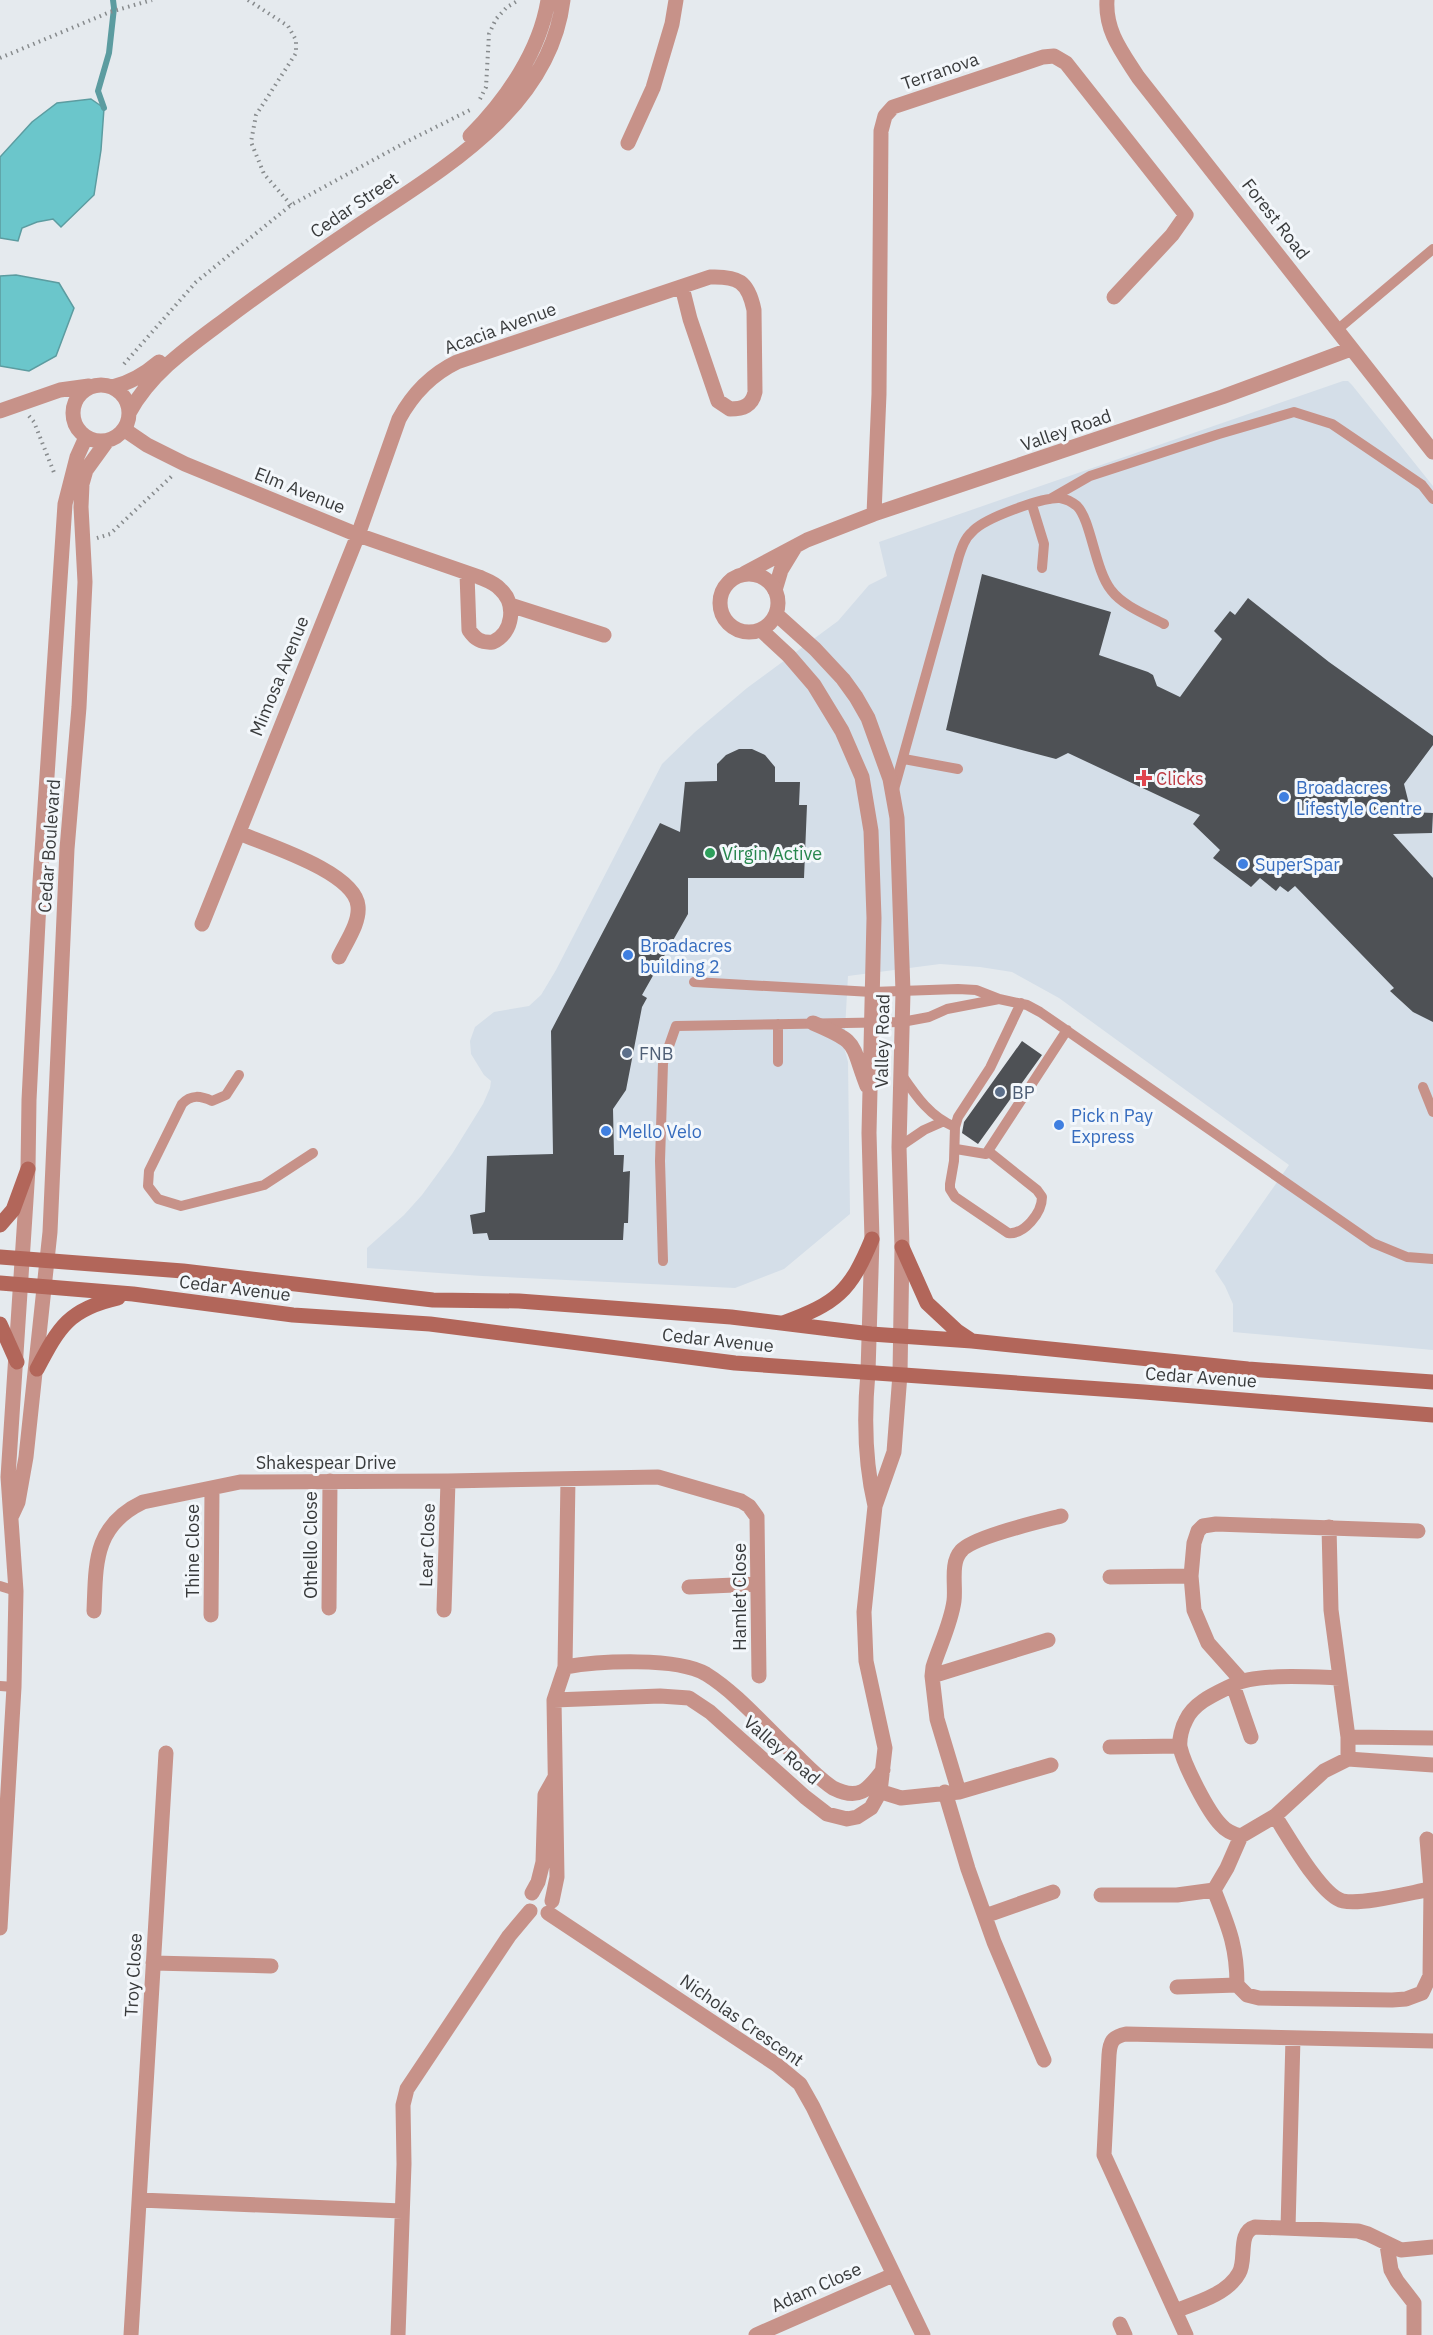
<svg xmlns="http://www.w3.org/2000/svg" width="1433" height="2335" viewBox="0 0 1433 2335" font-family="'IBM Plex Sans',sans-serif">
<rect width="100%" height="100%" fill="#e5eaee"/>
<path fill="#d4dee8" d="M1343 381H1348L1352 385 1433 486V1350L1233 1332V1304L1225 1286 1215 1271 1289 1165 1059 998 1012 972 980 967 940 964 848 976 844 1047 848 1062 850 1214 784 1269 735 1288 482 1276 367 1268V1248L404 1215 422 1195 452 1154 483 1104 490 1088 491 1081 484 1075 471 1054 470 1041 475 1027 494 1012 529 1006 541 995 556 970 662 764 695 732 747 688 838 621 869 585 887 576 879 542Z"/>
<path fill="#6bc6cb" stroke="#5c9ca0" stroke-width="1.5" d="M91 99 104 108 101 150 94 195 61 227 53 219 37 222 22 228 18 241 0 238V157L32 122 57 103Z
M16 275 59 283 74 308 56 356 29 371 0 366V276Z"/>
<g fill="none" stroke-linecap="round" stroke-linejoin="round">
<path stroke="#5c9ca0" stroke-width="6" d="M104 108 98 91 109 53 114 8 113 0"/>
</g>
<path fill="#4e5155" d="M982 574 1111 612 1099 655 1148 672 1153 675 1157 686 1180 697 1222 639 1214 631 1230 611 1235 615 1248 598 1329 662 1433 736V745L1404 784 1411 812 1433 813 1432 833 1393 834 1433 878V1022L1413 1012 1390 991 1394 988 1295 886 1288 892 1280 886 1276 891 1260 878 1251 887 1213 858 1220 850 1193 824 1200 815 1068 753 1056 759 946 730Z
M739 749H752L765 755 775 767V782H800L799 805H807L804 878H688V914L642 995 647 998 642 1007 626 1090 613 1109 614 1155H624L623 1172 630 1171 628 1223H624L623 1240H489L487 1233 473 1234 470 1215 485 1212 487 1156 553 1154 551 1031 660 823 680 832 685 782 717 781V764L726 755Z
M1022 1041 1042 1055 978 1144 962 1133 964 1122Z"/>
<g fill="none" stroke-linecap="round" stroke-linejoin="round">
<path stroke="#878b8d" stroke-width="4" stroke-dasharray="1.5 4.5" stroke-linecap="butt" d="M248 0 288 26 296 40V53L256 115 251 142 264 174 291 205
M0 58 110 12 152 0
M480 99 486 87 489 34 496 19 507 7 519 0
M124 364 196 282 291 205 408 141 472 109
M29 416 34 422 55 475
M97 538 110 534 173 475"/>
<path stroke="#c79289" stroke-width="10" d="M1337 330 1433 249
M1050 499 1090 476 1219 434 1294 412 1332 424 1422 485 1433 499
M1032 505 1044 544 1042 568
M904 759 958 769
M893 793 959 556C962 547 965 538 972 532 984 518 1043 497 1060 498 1066 499 1072 502 1077 506 1091 520 1095 570 1111 590 1123 606 1147 615 1164 624
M694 982 872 992 958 989 976 990 999 999 1027 1005 1040 1012 1373 1243 1407 1257 1433 1259
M778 1024V1062
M901 1074C916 1096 930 1117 955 1127
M239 1075 226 1095 212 1101C201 1096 191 1094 182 1104L149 1171 148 1186 158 1199 181 1206 264 1185 313 1153
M1423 1087 1433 1112
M899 1147 924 1130 942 1122
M956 1149 986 1154 1067 1030
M988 1151 1037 1190 1042 1197C1042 1213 1024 1235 1008 1233L955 1197 950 1189V1184L954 1161 955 1127 958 1117 990 1068 1021 1003
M663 1261 660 1161 663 1063 676 1026 902 1022 929 1017 947 1009 999 999
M0 1586 16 1591
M0 1686 14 1687"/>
<path stroke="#c79289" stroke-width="15" d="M1107 0C1105 31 1122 52 1138 77L1433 452
M470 136C506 100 540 51 548 0
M628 143 653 88 672 24 676 0
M73 413a28 28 0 1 1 56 0a28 28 0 1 1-56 0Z
M112 387C131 383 145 374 159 362
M0 411 60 390 89 386
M129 413C150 374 187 348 222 322 267 288 313 256 359 225 441 170 550 109 563 0
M125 430 147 445 185 464 358 535 479 577C486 580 495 583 500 589 517 604 513 633 493 642 481 643 475 639 469 630L467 574
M874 514 879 394 881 131 885 116 893 107 1043 57 1054 56 1066 63 1186 215 1172 235 1114 297
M745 573 807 540 874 514 1222 397 1351 349
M775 590 781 570 795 547
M510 605 604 635
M239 833C267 845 355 872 358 906 360 923 346 942 339 957
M202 924 358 535 399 419C412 395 432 374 457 362L710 277C738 276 748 281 754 310L755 392C752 406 743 409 730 409L718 401 690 319 682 287
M868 1372C864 1416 865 1464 875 1506
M12 1515 18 1502 26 1457 50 1232 67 849 79 707 85 582 81 507 82 484 86 470 107 441
M1329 1527 1331 1610 1348 1737V1759
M1110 1577 1191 1576
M689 1587 757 1584
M329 1608 330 1481
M444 1610 448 1481
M94 1611C96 1564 93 1526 143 1502L240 1482 448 1481 658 1477 741 1501 749 1506 757 1517 759 1676
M211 1615 212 1488
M565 1667C599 1661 677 1657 706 1674 735 1692 760 1721 785 1745 801 1759 815 1776 833 1788 859 1801 868 1790 883 1770
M932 1676 933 1667C940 1645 951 1623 954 1601 956 1586 950 1563 961 1551 972 1537 1042 1521 1061 1516
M1241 1680 1208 1643 1194 1610 1191 1576 1194 1543 1198 1531 1203 1526 1216 1524 1418 1531
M1233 1685C1217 1693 1194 1702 1186 1720 1182 1727 1179 1739 1180 1747 1184 1765 1208 1812 1221 1825 1226 1831 1233 1834 1241 1836
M554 1700 660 1696 689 1698 710 1712 805 1797 827 1814 847 1819 857 1817 871 1808 880 1792 885 1748 866 1661 864 1612 875 1506 894 1452 900 1374
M1251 1737 1233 1685C1255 1673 1313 1677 1340 1678
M1348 1737 1433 1738
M1110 1747 1180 1746
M872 1789 901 1798 959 1792 1051 1765
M945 1792 968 1869 994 1942 1044 2060
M959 1792 937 1719 932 1676 1048 1640
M1275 1816C1288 1836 1322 1897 1343 1901 1363 1905 1409 1893 1431 1889
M1214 1890C1228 1926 1237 1945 1237 1985L1247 1995 1259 1998 1392 2000 1406 1999 1422 1993 1430 1976 1431 1889 1427 1839
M532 1893 538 1882 543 1862 545 1795 554 1779
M1101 1895H1177L1214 1890 1227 1868 1241 1836 1275 1816 1324 1771 1348 1759 1433 1765
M552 1901 557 1877 554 1700 565 1667 568 1479
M548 1913 777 2065 800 2084 813 2107 923 2335
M985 1916 1053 1892
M0 1928 14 1687 16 1591 8 1477 28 1169 29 1100 40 882 65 504 77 457 86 437
M153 1963 271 1966
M1177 1987 1237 1985
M140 2200 402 2211
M1288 2228 1293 2038
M1387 2245 1391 2270 1397 2281 1414 2303V2335
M1175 2311C1196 2303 1228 2294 1239 2273 1247 2260 1237 2232 1255 2227L1358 2231 1368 2234 1401 2250 1433 2247
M1120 2324 1125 2335
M131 2335 166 1753
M398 2335 404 2164 403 2105 407 2089 509 1936 530 1911
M756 2335 893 2275
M1186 2335 1104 2155 1109 2055C1110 2042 1112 2037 1126 2034L1433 2041"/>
<path stroke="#c79289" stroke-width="15" d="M720 603a29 29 0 1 1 58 0a29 29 0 1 1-58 0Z
M776 614 815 649 843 679 856 697 868 718 890 779 897 818 903 992 899 1147 902 1247 900 1374
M761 630 789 656 814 685 842 731 862 777 871 831 874 918 869 1133 872 1239 868 1372
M813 1023C860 1043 850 1042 867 1086"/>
<path stroke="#b2665a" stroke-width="15" d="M0 1225 13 1210 28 1169
M902 1247 927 1303 957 1331 972 1341
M0 1257 183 1271 433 1300 519 1301 731 1317 871 1334 972 1341 1248 1369 1433 1382
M0 1283 133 1294 293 1315 430 1324 735 1363 1144 1392 1433 1415
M783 1323C837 1303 850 1292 872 1239
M0 1324 17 1362
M37 1369C59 1327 69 1309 118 1298"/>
</g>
<path fill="#e0444e" stroke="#f3f7fb" stroke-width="2" d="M1141 769h6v6h6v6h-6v6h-6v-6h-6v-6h6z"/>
<g fill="#3f7fe0" stroke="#f3f7fb" stroke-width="2">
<circle cx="1284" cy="797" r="6"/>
<circle cx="1243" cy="864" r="6"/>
<circle cx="628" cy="955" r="6"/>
<circle cx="1059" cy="1125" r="6"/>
<circle cx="606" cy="1131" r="6"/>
</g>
<circle fill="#2e9e5b" stroke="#f3f7fb" stroke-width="2" cx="710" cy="853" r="6"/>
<g fill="#5c6f8a" stroke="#f3f7fb" stroke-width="2">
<circle cx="627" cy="1053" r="6"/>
<circle cx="1000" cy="1092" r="6"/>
</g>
<g text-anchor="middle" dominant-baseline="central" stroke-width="6" stroke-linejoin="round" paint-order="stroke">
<g font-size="18" fill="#393b3c" stroke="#f3f7fb">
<text transform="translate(940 71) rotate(-19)">Terranova</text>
<text transform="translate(354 205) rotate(-34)">Cedar Street</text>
<text transform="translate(1276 219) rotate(52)">Forest Road</text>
<text transform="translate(500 328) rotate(-20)">Acacia Avenue</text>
<text transform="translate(1066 430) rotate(-19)">Valley Road</text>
<text transform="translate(300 490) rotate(22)">Elm Avenue</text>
<text transform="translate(279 676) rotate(-68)">Mimosa Avenue</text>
<text transform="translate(49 846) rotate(-86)">Cedar Boulevard</text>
<text transform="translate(882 1041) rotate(-89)">Valley Road</text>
<text transform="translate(235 1288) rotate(7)">Cedar Avenue</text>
<text transform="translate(718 1340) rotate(6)">Cedar Avenue</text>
<text transform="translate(1201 1377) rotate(4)">Cedar Avenue</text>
<text x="326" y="1462">Shakespear Drive</text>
<text transform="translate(310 1545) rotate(-90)">Othello Close</text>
<text transform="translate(427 1545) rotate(-88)">Lear Close</text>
<text transform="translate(192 1551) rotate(-90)">Thine Close</text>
<text transform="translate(739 1597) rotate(-90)">Hamlet Close</text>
<text transform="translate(782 1750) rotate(41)">Valley Road</text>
<text transform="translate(133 1975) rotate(-87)">Troy Close</text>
<text transform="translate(742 2020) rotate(35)">Nicholas Crescent</text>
<text transform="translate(816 2287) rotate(-24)">Adam Close</text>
</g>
<g font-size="18" fill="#be3a42" stroke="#f3f7fb" text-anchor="start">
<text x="1156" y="778">Clicks</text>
</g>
<g font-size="18" fill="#366cbe" stroke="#f3f7fb" text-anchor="start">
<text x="1296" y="787">Broadacres<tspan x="1296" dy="21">Lifestyle Centre</tspan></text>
<text x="1255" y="864">SuperSpar</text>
<text x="640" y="945">Broadacres<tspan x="640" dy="21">building 2</tspan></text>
<text x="1071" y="1115">Pick n Pay<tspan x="1071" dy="21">Express</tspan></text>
<text x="618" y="1131">Mello Velo</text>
</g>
<g font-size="18" fill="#27864d" stroke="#f3f7fb" text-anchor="start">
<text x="722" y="853">Virgin Active</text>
</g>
<g font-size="18" fill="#4e5e75" stroke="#f3f7fb" text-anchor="start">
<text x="639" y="1053">FNB</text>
<text x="1012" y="1092">BP</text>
</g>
</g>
</svg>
